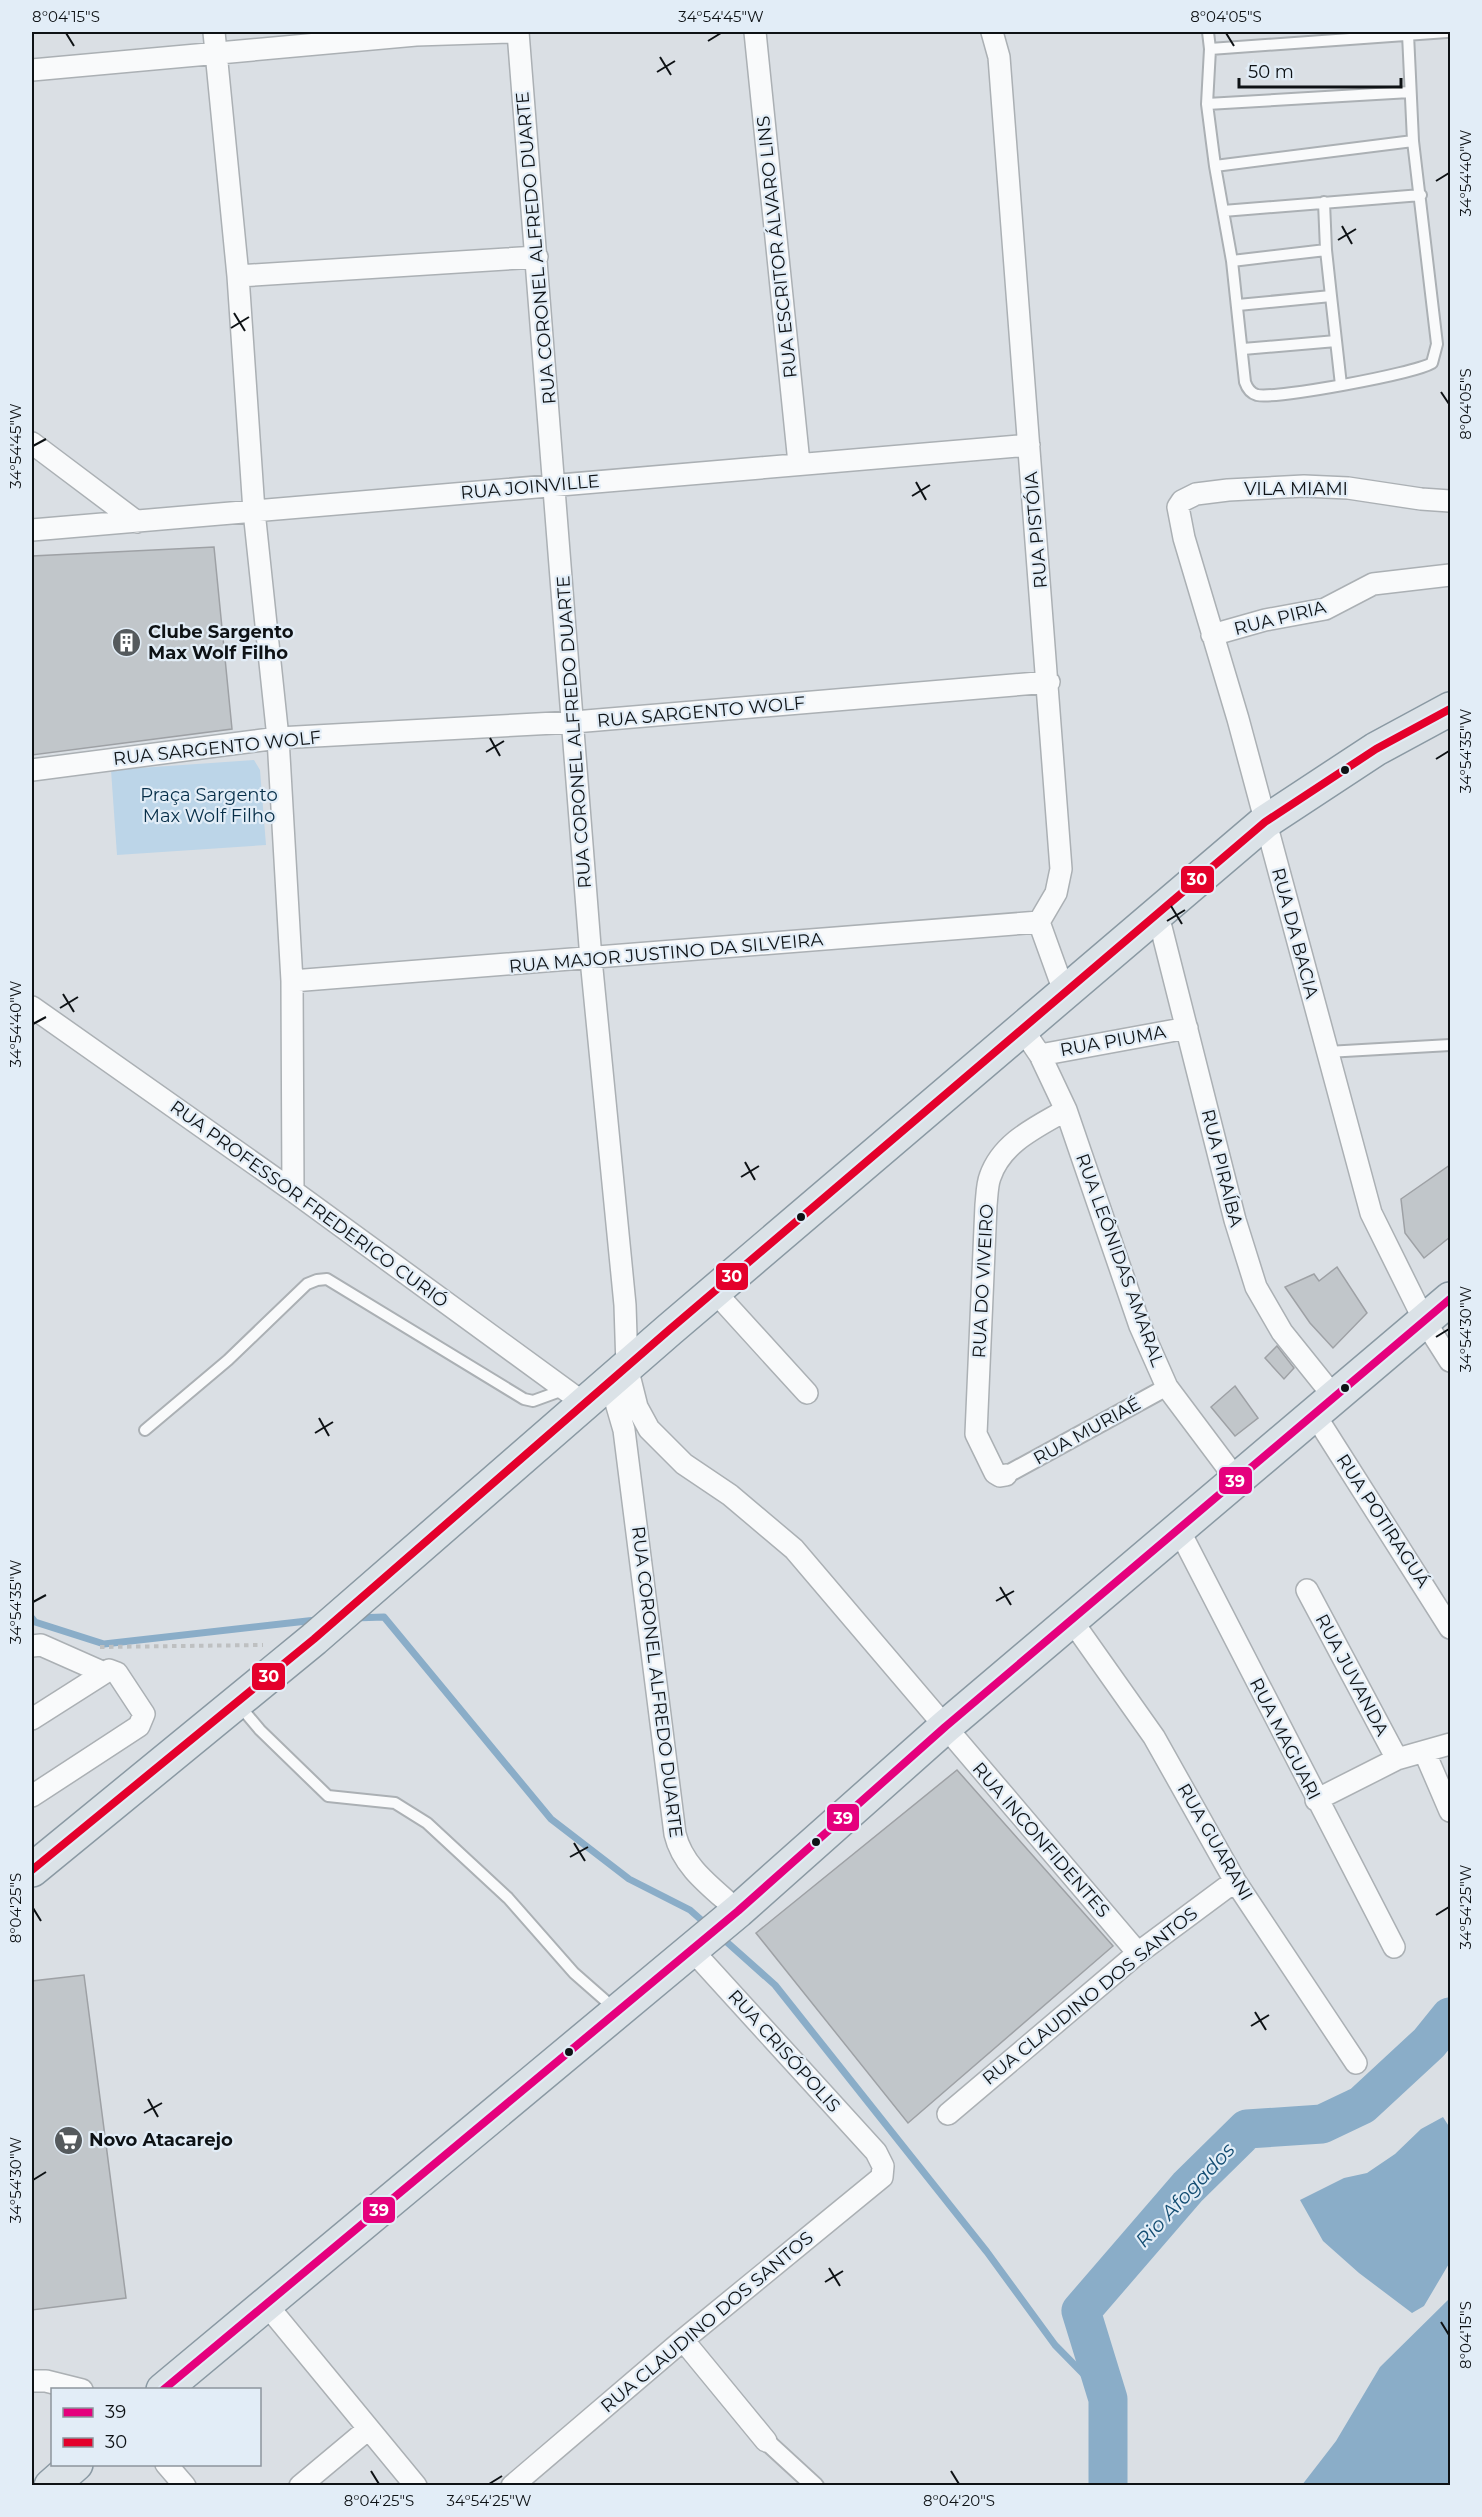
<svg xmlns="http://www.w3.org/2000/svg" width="1482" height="2517" viewBox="0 0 1482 2517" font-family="Montserrat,sans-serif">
<rect width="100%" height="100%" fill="#dadfe4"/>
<path fill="#bcd5e8" d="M254 760 260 770 266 845 117 855 111 770Z"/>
<path fill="#8aadc8" d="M1443 2117 1450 2128V2262L1424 2306 1412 2313 1359 2273 1323 2241 1300 2200 1344 2178 1367 2173 1395 2154 1421 2129Z
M1450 2298V2485H1302L1336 2441 1380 2367Z
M1108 2399 1121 2485H1102Z"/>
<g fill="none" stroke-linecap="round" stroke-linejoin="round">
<path stroke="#8aadc8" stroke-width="7" d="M32 1618 35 1622 104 1644 316 1620
M354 1618 384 1617 551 1819 629 1879 690 1910 707 1925
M720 1936 775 1985 987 2252 1055 2345 1108 2399"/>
<path stroke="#8aadc8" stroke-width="39" d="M1108 2486V2399L1081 2311 1188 2187 1247 2129 1322 2124 1362 2105 1429 2043 1450 2017"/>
</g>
<path fill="#c1c6ca" stroke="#9ea1a5" stroke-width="1.5" d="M214 547 232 729 32 755V556Z
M1450 1165V1237L1424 1258 1405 1233 1401 1199Z
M1337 1267 1367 1313 1333 1348 1310 1323 1285 1287 1314 1274 1319 1281Z
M1277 1346 1294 1368 1284 1379 1265 1358Z
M1235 1386 1258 1418 1235 1436 1211 1407Z
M957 1770 1113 1946 908 2123 756 1933Z
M84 1975 126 2298 32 2310V1981Z"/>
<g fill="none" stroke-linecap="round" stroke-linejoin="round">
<defs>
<path id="service" d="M1208 32 1210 49
M1408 34 1413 141 1215 166 1223 211 1421 195
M1410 92 1207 104 1210 49 1447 32
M1207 104 1215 166
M1324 202 1326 250 1232 261 1245 382C1247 388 1250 393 1257 395 1277 399 1413 374 1432 363L1437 344 1413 141
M1223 211 1232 261
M1331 296 1341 385
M1238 305 1331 296 1326 250
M1243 349 1336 341
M1327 1052 1450 1045
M145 1430 228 1360 307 1284 317 1280 327 1279 524 1399 533 1401 566 1389
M239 1705 260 1730 328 1796 395 1803 427 1823 508 1898 574 1973 615 2009"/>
<path id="pedestrian" d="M1006 1475 1167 1387
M766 2441 815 2486"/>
<path id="minor" d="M214 32 238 276 254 511 278 738 292 981 293 1191
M518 32 591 959 625 1305 627 1367 637 1407 649 1429 684 1464 730 1495 794 1549 1138 1953
M755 32 799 463
M992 32 999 57 1061 869 1056 893 1039 922
M32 70 416 35 511 32
M238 276 537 257
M32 443 137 522
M1450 501 1421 499 1348 488 1304 486 1228 490 1196 494 1182 501 1178 507 1184 538 1238 719 1371 1213 1424 1320 1450 1361
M32 530 1029 445
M1212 635 1265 620 1325 609 1373 584 1450 575
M32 770 278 738 574 722 1049 682
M1158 915 1235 1220 1256 1287 1282 1332 1335 1398
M1039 922 1065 994
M292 981 1039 922
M32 1007 293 1191 585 1404
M1023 1030 1040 1055 1066 1110 1140 1326 1167 1387 1236 1479
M1040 1055 1187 1028
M715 1292 807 1393
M610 1382 624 1430 675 1834C683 1868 713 1888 738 1911
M1315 1415 1450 1628
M1006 1475 1000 1476 995 1473 976 1434 986 1205C987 1196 987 1185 990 1177 1002 1142 1037 1127 1066 1110
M1179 1530 1394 1947
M1307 1590 1397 1759
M1072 1621 1154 1737 1235 1881 1356 2063
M32 1646 41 1645 102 1672
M32 1719 109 1670 117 1673 144 1714 139 1726 32 1796
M1425 1753 1450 1811
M1316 1800 1397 1759 1450 1744
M948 2114 1138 1953 1235 1881
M266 2304 416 2486
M683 2340 766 2441
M32 2381H46L82 2390
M166 2464 185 2486
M300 2486 367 2430
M512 2486 683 2340 882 2177 883 2166 876 2152 692 1950"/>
<path id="primary" d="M32 1870 314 1639 669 1330 1265 822 1376 749 1450 709
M163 2390 738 1911 945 1727 1450 1299
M51 2486 76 2464"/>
</defs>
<use href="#service" stroke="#abb0b4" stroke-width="14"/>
<use href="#pedestrian" stroke="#abb0b4" stroke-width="20"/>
<use href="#minor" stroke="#abb0b4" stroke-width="24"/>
<use href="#primary" stroke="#8a99a3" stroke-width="36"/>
<path stroke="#bec0c1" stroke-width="4" stroke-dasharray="4.5 4.5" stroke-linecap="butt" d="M100 1647 263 1645"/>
<use href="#service" stroke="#f9fafb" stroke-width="10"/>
<use href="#pedestrian" stroke="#f9fafb" stroke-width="16"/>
<use href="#minor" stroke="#f9fafb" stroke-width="21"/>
<use href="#primary" stroke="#dbe2e7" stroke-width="33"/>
<defs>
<path id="bus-1" d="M163 2390 738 1911 945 1727 1450 1299"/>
<path id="bus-2" d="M32 1870 314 1639 669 1330 1265 822 1376 749 1450 709"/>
</defs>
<use href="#bus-1" stroke="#e2edf7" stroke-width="12"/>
<use href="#bus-2" stroke="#e2edf7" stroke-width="12"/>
<use href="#bus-1" stroke="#e5007d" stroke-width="8"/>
<use href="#bus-2" stroke="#e4002b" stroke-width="8"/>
</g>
<path fill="none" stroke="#0e1215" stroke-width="2" d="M66 33 74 46M1226 33 1234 46M708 41 721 33M660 57 671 75M657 72 675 61M1436 181 1449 173M1342 226 1352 244M1338 240 1356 229M234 313 245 331M231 328 249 317M1441 392 1449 404M33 446 46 439M916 482 926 500M912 496 930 485M490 738 500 756M486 752 504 741M1436 759 1449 751M1171 906 1182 924M1167 921 1185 910M63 994 74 1012M60 1008 78 997M33 1024 46 1017M745 1162 755 1180M741 1177 759 1166M1436 1337 1449 1329M319 1418 329 1436M315 1433 333 1422M1000 1587 1011 1605M996 1601 1014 1591M33 1602 46 1595M574 1843 585 1861M570 1857 588 1847M33 1908 41 1921M1436 1915 1449 1907M1255 2012 1266 2030M1251 2026 1269 2015M148 2099 158 2117M144 2113 162 2103M33 2180 46 2172M829 2268 840 2286M825 2282 843 2271M1441 2322 1449 2335M371 2471 379 2484M951 2471 959 2484M489 2484 502 2476"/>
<defs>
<symbol id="building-disc" viewBox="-11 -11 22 22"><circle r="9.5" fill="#555a5d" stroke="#e2edf7"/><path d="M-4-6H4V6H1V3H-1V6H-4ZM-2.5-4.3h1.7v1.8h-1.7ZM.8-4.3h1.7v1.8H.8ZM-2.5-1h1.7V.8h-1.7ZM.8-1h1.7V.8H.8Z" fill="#fff"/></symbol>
<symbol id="supermarket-disc" viewBox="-11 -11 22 22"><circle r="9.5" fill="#555a5d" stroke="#e2edf7"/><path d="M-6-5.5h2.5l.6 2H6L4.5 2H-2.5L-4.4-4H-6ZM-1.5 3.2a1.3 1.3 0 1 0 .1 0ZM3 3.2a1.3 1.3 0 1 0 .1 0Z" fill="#fff"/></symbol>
</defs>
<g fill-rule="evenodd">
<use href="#building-disc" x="110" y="626" width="33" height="33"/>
<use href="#supermarket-disc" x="52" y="2124" width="33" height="33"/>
</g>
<g fill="#0e1215" stroke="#e2edf7" stroke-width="2">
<circle cx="1345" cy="770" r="5"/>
<circle cx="801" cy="1217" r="5"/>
<circle cx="1345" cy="1388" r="5"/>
<circle cx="816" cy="1842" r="5"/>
<circle cx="569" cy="2052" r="5"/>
</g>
<g text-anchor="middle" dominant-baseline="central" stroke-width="4.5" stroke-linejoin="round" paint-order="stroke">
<g font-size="18" fill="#0e1215" stroke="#e2edf7">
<text transform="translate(777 247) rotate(-96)">RUA ESCRITOR ÁLVARO LINS</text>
<text transform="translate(536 248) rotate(-95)">RUA CORONEL ALFREDO DUARTE</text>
<text transform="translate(530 487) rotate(-5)">RUA JOINVILLE</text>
<text x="1296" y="489">VILA MIAMI</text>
<text transform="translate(1036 530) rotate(-95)">RUA PISTÓIA</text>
<text transform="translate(1280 618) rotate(-14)">RUA PIRIA</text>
<text transform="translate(701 712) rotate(-5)">RUA SARGENTO WOLF</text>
<text transform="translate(574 732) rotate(-94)">RUA CORONEL ALFREDO DUARTE</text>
<text transform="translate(217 748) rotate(-6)">RUA SARGENTO WOLF</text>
<text transform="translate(1295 933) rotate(75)">RUA DA BACIA</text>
<text transform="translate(666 953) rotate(-5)">RUA MAJOR JUSTINO DA SILVEIRA</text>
<text transform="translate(1113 1041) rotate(-10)">RUA PIUMA</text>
<text transform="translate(1222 1168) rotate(76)">RUA PIRAÍBA</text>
<text transform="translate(309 1204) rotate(36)">RUA PROFESSOR FREDERICO CURIÓ</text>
<text transform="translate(1120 1260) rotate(70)">RUA LEÔNIDAS AMARAL</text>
<text transform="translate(983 1281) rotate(-87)">RUA DO VIVEIRO</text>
<text transform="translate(1087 1431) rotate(-29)">RUA MURIAÉ</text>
<text transform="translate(1383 1521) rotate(57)">RUA POTIRAGUÁ</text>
<text transform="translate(1352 1675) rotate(62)">RUA JUVANDA</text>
<text transform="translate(657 1682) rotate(83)">RUA CORONEL ALFREDO DUARTE</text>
<text transform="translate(1285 1739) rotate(63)">RUA MAGUARI</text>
<text transform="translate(1041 1840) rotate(49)">RUA INCONFIDENTES</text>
<text transform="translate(1215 1842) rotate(60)">RUA GUARANI</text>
<text transform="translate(1090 1996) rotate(-39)">RUA CLAUDINO DOS SANTOS</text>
<text transform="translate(784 2051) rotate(48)">RUA CRISÓPOLIS</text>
<text transform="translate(707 2322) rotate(-40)">RUA CLAUDINO DOS SANTOS</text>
</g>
<g font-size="18" font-weight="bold" fill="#0e1215" stroke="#e2edf7" text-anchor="start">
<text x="148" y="632">Clube Sargento<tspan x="148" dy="21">Max Wolf Filho</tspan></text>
<text x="89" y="2140">Novo Atacarejo</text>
</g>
<g font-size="18" fill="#062e48" stroke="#e2edf7">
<text x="209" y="795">Praça Sargento<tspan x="209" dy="21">Max Wolf Filho</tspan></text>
</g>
<g font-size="20" font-style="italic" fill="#134d72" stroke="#e2edf7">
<text transform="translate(1185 2195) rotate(-47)">Rio Afogados</text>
</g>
</g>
<g stroke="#e2edf7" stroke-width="2">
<rect x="1180" y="865" width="35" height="29" rx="6" fill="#e4002b"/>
<rect x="715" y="1262" width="34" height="29" rx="6" fill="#e4002b"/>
<rect x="1218" y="1466" width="35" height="29" rx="6" fill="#e5007d"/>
<rect x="251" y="1662" width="35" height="29" rx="6" fill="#e4002b"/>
<rect x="826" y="1803" width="34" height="29" rx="6" fill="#e5007d"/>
<rect x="362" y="2196" width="34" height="28" rx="6" fill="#e5007d"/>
</g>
<g font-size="16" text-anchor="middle" font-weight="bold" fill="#fff">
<text x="1197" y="885">30</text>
<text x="732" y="1282">30</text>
<text x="1235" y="1487">39</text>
<text x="269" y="1682">30</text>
<text x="843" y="1824">39</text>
<text x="379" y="2216">39</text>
</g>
<rect width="1482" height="2517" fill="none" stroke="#e2edf7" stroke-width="66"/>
<rect x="51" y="2388" width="210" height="78" fill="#e2edf7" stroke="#8d959d" stroke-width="1.5"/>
<rect x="63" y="2408" width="30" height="9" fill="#e5007d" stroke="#8d959d" stroke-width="1.5"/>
<text x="105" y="2418" font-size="18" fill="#0e1215">39</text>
<rect x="63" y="2438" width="30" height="9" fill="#e4002b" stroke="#8d959d" stroke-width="1.5"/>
<text x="105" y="2448" font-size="18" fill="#0e1215">30</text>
<path d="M1239 78v9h162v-9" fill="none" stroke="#0e1215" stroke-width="3"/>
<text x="1248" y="78" font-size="18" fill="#0e1215" stroke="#e2edf7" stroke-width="4.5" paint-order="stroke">50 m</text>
<rect x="33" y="33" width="1416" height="2451" fill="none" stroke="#0e1215" stroke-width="2"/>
<g font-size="15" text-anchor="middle" fill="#0e1215">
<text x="66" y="22">8°04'15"S</text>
<text x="721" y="22">34°54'45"W</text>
<text x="1226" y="22">8°04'05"S</text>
<text transform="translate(1466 173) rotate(-90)" y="5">34°54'40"W</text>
<text transform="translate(1466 404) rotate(-90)" y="5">8°04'05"S</text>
<text transform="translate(16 446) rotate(-90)" y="5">34°54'45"W</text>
<text transform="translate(1466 751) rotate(-90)" y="5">34°54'35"W</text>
<text transform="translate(16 1024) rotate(-90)" y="5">34°54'40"W</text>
<text transform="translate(1466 1329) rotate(-90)" y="5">34°54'30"W</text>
<text transform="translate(16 1602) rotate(-90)" y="5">34°54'35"W</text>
<text transform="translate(1466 1907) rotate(-90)" y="5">34°54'25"W</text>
<text transform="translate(16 1908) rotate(-90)" y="5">8°04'25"S</text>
<text transform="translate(16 2180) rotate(-90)" y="5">34°54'30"W</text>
<text transform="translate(1466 2335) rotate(-90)" y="5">8°04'15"S</text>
<text x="379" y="2506">8°04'25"S</text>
<text x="489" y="2506">34°54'25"W</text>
<text x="959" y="2506">8°04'20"S</text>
</g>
</svg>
